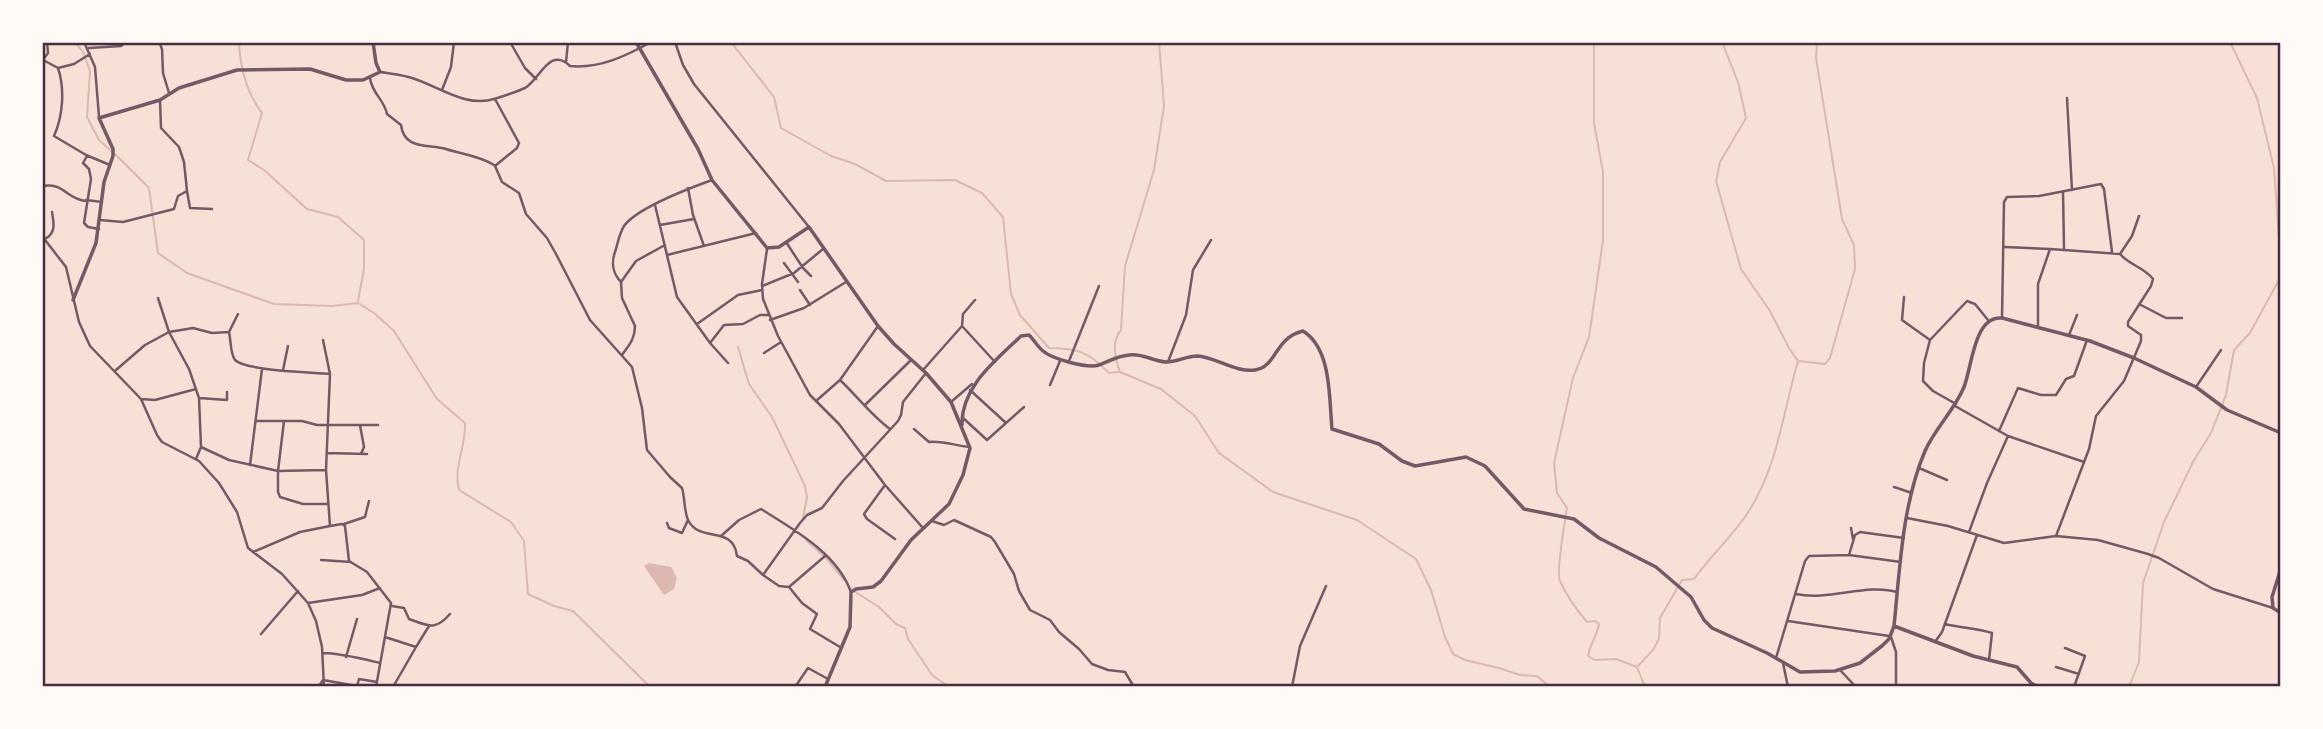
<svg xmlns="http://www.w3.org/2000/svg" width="2323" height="729" viewBox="0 0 2323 729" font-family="'Open Sans',sans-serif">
<rect width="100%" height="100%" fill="#f7e1d7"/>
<path fill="#dcb8b0" d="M649 563 671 567 677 578 674 589 664 595 644 566Z"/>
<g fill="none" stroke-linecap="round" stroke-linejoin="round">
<path stroke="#dcb8b0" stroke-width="2" d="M75 42 83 52 90 71 87 117 99 140 116 155 149 188 158 253 187 273 274 304 332 306 358 303 374 313 394 331 437 399 465 423C466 446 453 468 459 490L511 522 524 541 528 594 554 606 573 611 650 687
M239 42C240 67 247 93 262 113L248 160 264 170 307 209 338 217 364 240V269L358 301
M731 42 774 97 781 128 831 156 855 164 886 181 955 180 982 193 1003 217 1011 294 1020 315 1049 348C1077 348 1089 352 1109 373L1119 372
M1159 42 1164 106 1154 170 1125 266 1121 330C1111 342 1115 358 1120 372L1161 389 1195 416 1219 453 1273 492 1357 520 1416 559 1431 590 1445 637 1453 654 1465 660 1499 668 1520 675 1537 676 1550 687
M1594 42V123L1603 172V240L1589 337 1573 378 1554 463 1557 493 1567 508C1565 520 1556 574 1560 581 1567 597 1576 609 1587 622L1595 621 1599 624C1597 636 1590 644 1588 656L1595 660 1616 659 1637 667
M1722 42 1738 82 1746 118 1720 162 1716 181 1741 269 1770 311 1789 348 1798 361 1825 364 1830 358 1855 269 1854 245 1842 219 1816 58 1817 42
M2230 42 2257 98 2274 168 2281 268
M738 347 749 384 772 417 805 486 807 497 803 518
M807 541 827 559 844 580
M849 588 879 607 896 624 905 628 908 639 932 675 949 687
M1645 687 1637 667 1653 650 1659 639 1660 618 1682 580 1694 579C1711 555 1734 535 1749 511 1778 465 1783 412 1798 361
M2129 687 2139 662 2143 583 2164 522 2193 462 2211 433 2226 395 2234 350 2250 333 2281 276"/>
<path stroke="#755966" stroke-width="2.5" d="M84 42 95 67 99 117
M159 42 162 49 163 73 169 93
M510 42 525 68 536 79
M675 42 683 65 694 84 809 227
M89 48 121 46 126 42
M90 54 74 64 58 68C65 89 63 116 54 136L86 155 110 165
M42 61 48 53 47 42
M45 61 58 68
M566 62 568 42
M381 72C391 74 402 75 412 78 438 86 466 108 494 99 504 96 516 92 525 88 540 79 550 46 570 66 599 69 626 56 651 42
M370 78C372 94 384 99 387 114L401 125C404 150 428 144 446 149 461 154 480 156 494 165
M442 90 451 67 454 42
M2067 98 2072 190
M495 99 519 143 517 148 495 166 502 182 519 193 526 214 547 238 556 254 590 320 632 367 642 408 647 450 670 477 682 488C685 498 684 511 688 520 700 544 733 524 737 556L748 561 763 575
M87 156 83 163 89 169 91 179 84 223 88 227 99 229
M42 186C64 182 66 199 86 201
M688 188 693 215 704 246
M187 191 190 208 212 209
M2063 192 2064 248
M86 200 102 202
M655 205 677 297 710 343
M100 220 123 222 174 209 178 196 187 191 184 162 179 147 161 128 160 100
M660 225 694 219
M42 236 66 267 79 322 90 346 141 399 157 435 162 442 199 461 219 483 237 512 248 548 282 574 308 603 316 621 322 647 324 687
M45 239C56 233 54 224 52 212
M786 242 803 268 811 276
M2005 247 2050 249
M767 249 762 284 763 299 778 336 810 395 839 424 885 485 923 528
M2120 254 2132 236 2139 216
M667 255 756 233
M784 263 798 282
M621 282 636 261 665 245
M762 286 794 273 823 249
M800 290 810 305
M1904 297 1902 320 1930 340
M158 298 169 332 189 369 199 398 201 447 229 460 278 471V492L280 497 303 504H327
M2139 304 2166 318H2182
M2002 318 2004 202 2007 197 2039 196 2101 184 2104 189 2112 252
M770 320 804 308 846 282
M697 324 738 295 762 290
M878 326 840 380C857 396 871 415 890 429
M962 326 963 314 975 300
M229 332 238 314
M2069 335 2077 315
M764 353 781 342
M622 355C629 345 635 339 635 326L622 298 621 282C613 274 611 263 615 252 618 243 619 234 624 226 637 208 690 188 712 180
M1069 361 1099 286
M1168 362 1186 315 1193 270 1211 240
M728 363 710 343 724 325 743 324 760 315H768
M116 370 145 345 169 332 193 328 212 333 229 332C231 340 230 353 235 360 246 371 312 372 330 374L323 340
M283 370 288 346
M923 370 962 326 995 362
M1050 385 1060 361
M2196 387 2221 350
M199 398 227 400V392
M141 399 155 400 196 389
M816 401 840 380
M951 402 972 384
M866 404 911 360
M1956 404 1933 391 1923 381 1924 363 1930 340 1967 301 1975 304 1988 320
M1955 406 2008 436 2084 462
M962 417 987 440 1006 423 970 390
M256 421H302L317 425H378
M284 421 278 471 325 470
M1006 423 1024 407
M360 425 364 447 361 454
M914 429 929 442C942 440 956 446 969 447
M1999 431 2018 388 2041 395H2056L2066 379 2074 376 2087 340
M327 453 367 454
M196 459 201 447
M250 465 262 369
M1919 468 1947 480
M885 485 864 514 867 519 895 539
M1894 487 1912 493
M1907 518 1948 526 2004 543 2056 536 2089 449 2096 416 2124 381 2141 341V335L2128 326V322L2151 286 2153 279C2144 267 2129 265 2120 254L2050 249 2038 284V326
M932 521 944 525 954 520 991 537 995 542 1014 574 1019 591 1030 610 1050 620 1059 632 1079 649 1092 664 1108 670 1125 672 1134 687
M667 523 669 528 682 533 688 520
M344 524 365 517 369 501
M330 526 342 524 345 526 349 561 367 572 391 603 376 687
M1851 528 1853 539
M1969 532 1987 483 2008 436
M721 536 739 520 761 509C794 530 837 553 851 592
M2056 536 2098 540 2148 554 2159 558 2213 589 2273 608
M253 552 300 532 330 526 326 470 330 374
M1849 555 1901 562
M825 556 789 587 802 603 817 614 810 629 840 647
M321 560 351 562
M789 587 779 586 763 575 800 523 807 515 822 508 843 481 898 421 901 415 903 402 926 373
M1796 594C1829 601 1867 583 1897 592
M308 603 362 595 380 588
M392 606 404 608 409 619C429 626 435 631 450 614
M1788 621 1889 636
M1945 624C1961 628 1976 628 1992 633L1989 660
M261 634 298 591
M385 637 416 647 393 687
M1891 637 1896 652V687
M1935 642 1942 632 1977 535
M416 647 429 626
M2065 648 2085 656 2074 687
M323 653C340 653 363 659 380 663
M346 657 357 619
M1776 658 1805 561 1809 556 1849 555 1855 535 1860 532 1904 538
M1783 663 1788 687
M2056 667 2079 674
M1840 670 1856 687
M318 687 323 680 357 686 359 679 377 682
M795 687 808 668 828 679
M1292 687 1300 646 1326 586"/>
<path stroke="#755966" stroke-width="3.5" d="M636 42 698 149 712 180 767 248 779 247 809 227 878 326 894 344 926 373 951 402 970 448 963 475 949 504 911 540 881 581 873 587 856 589 851 592 850 627 825 687
M73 300 96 243 104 182 113 156V149L99 118 160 100 179 88 237 70 310 69 346 80H363L380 72 376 63 373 42
M962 425C961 387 995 361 1021 336L1029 335C1034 340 1038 347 1043 351 1052 359 1088 369 1099 365 1110 361 1117 356 1129 355 1143 353 1152 361 1166 362 1177 362 1187 356 1197 356 1216 357 1236 373 1255 370 1277 367 1274 338 1303 331 1332 349 1329 399 1332 429L1379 444 1402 461 1415 466 1466 457 1485 466 1524 509 1574 519 1599 538 1656 567 1691 597 1704 620 1712 628 1767 653 1800 672 1835 671 1860 663 1883 645 1889 639 1894 626 1973 656 2017 667 2031 683 2038 687
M2281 568 2272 597 2273 608 2281 613
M1894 626C1900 568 1902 505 1925 451 1935 428 1954 411 1964 387 1972 367 1974 315 2002 318L2090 341 2134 358 2196 387 2227 410 2281 433"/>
</g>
<rect width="2323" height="729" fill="none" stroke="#fffaf5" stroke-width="88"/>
<rect x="44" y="44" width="2235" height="641" fill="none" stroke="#4a2c40" stroke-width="2.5"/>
</svg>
